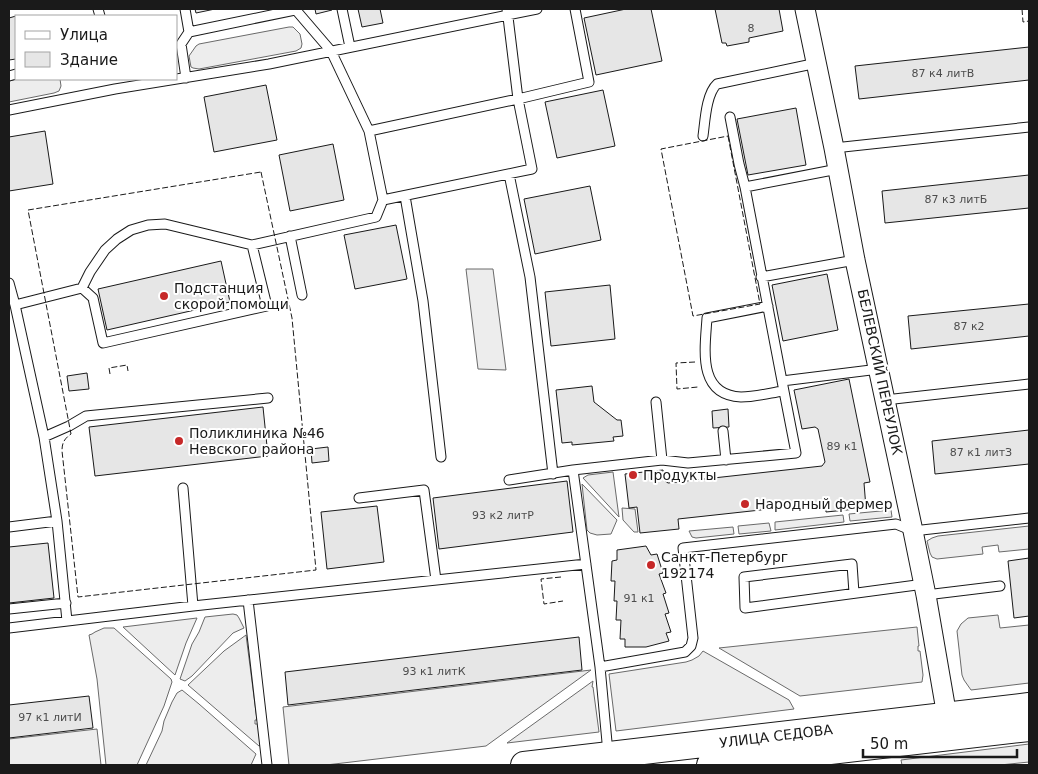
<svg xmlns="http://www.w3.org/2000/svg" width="1038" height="774" viewBox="0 0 1038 774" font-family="'DejaVu Sans',sans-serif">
<rect width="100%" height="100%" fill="#fff"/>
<path fill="#ededed" stroke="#6a6a6a" d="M289 27H293L300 34 302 44 301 48 296 51 199 69 193 68 191 67 189 56 196 46 199 44Z
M17 79H60L61 86 59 91 54 93 9 102V81Z
M466 269H493L506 370 478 369Z
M613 472 619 517 583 478 588 475Z
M582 484 617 520 611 534 597 535 590 533 587 530Z
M622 508 635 509 638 532H634L623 520Z
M891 510 892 517 850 521 849 514Z
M843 515 844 522 775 530V522Z
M769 523 771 531 739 534 738 526Z
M1029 526V549L999 552 998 545 982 547 983 554 937 559 932 557 930 553 927 541 932 538 938 536Z
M733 527 734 534 696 538 692 537 689 531Z
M233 614 237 615 239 618 244 628 233 633 192 676 185 681 180 679 192 644 199 632 205 617Z
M998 615 1000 628 1029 625V683L971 690 964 680 962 675 957 631 961 624 968 618Z
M197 618 186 643 175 675 123 627Z
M917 627 919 646H918V651H920L923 675 922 682 800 696 719 648Z
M104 628H114L171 679 172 682 164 706 137 765H106L97 679 89 635 92 634 95 632Z
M246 635 257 720H255V724H258L261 745 259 746 188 685 224 651Z
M703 651 789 700 794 709 616 731 609 674 686 662 692 660 699 656Z
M591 670 486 746 326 765H289L283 707Z
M593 681 592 687H593L599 732 507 743Z
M182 690 199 704 256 754 251 765H146L162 731 164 721 172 702 177 693Z
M97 729 101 765H9V739Z
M1029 744V762L1000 765H902L901 760Z"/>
<path fill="#e6e6e6" stroke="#1a1a1a" d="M195 9H215L196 13Z
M315 9H332V10L316 14Z
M358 9H380L383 23 362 27Z
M626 9H651L662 61 596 75 584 18Z
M715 9H779L783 31 749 38V42L727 46 726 43H722Z
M16 16V59L9 60V18Z
M1029 47V80L859 99 855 66Z
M266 85 277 140 214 152 204 97Z
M603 90 615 146 557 158 545 102Z
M796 108 806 165 748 175 737 119Z
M45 131 53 184 9 191V137Z
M333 144 344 200 290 211 279 155Z
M1029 175V208L885 223 882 191Z
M590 186 601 240 535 254 524 199Z
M396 225 407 279 355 289 344 235Z
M221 261 230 302 107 330 98 289Z
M827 274 838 330 783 341 772 285Z
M610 285 615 339 551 346 545 292Z
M1029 304V336L911 349 908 316Z
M87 373 89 389 69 391 67 376Z
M849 379 870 482 864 483 866 508 826 512 825 503 678 519 679 529 640 533 637 507 629 508 625 474 663 470 664 480 668 483 822 466 825 462 818 429 815 427 802 429 794 390Z
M592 386 594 402 617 420H621L623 436 613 437 614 441 572 445V442L562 443 556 390Z
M263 407 268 456 95 476 89 427Z
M728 409 729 427 713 428 712 411Z
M1029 430V464L935 474 932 441Z
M328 447 329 461 312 463 311 449Z
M567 481 573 532 439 549 433 498Z
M377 506 384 562 327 569 321 512Z
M48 543 54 598 9 603V547Z
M646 546 651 555 657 554 663 573 659 574 666 593 663 594 669 613 665 614 671 632 666 633 669 641 646 647H625V639H620L621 620H616L617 601H614L615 581H611L612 561 617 560V550Z
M1029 558V616L1014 618 1008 561Z
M579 637 582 670 288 705 285 672Z
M89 696 93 728 9 738V705Z"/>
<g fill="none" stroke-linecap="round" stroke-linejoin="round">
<defs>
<path id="service" d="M98 9 100 16
M185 9 189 32 181 44 186 78
M342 9 350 47
M189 32 295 10
M9 76 16 74
M9 110 115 89 269 64 537 9
M730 117 739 164 745 187
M369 131 518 99 589 82 575 9
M703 136C705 122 706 94 717 84L817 63
M834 148 1029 127
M838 169 745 187C757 252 770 316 782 381L879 369
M509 174 530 277 553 474
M405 196 423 301 441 457
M383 200 532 169 518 99 507 9
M290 236 302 295
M761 277 855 260
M9 283 15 305 44 437 57 521 67 621
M82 288 93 298 103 343 267 306 252 245
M15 305 82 288 90 272 105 250 117 239 131 230 148 225 165 224 252 245 376 217 383 200 369 131 331 51 295 9
M768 306 707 318C705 349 697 395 741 397 755 397 770 393 783 391
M885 400 1029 384
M656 402 662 460
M723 431 726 460
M44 437 69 426 86 416 268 398
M573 470 600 667 608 753
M509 480 573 470 662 460 688 463 796 453 782 381
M183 488 193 606
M359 498 424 490 436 580
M9 527 57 521
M854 593 852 564 744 577 745 608 924 584
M926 595 1000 586
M248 600 267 765
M9 609 66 603
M9 628 193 606 586 564
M600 667 685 652 691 646 693 638 683 548 896 524 913 531 1029 518"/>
<path id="minor" d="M805 9 834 148 855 260 913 531 926 595 949 728"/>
<path id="secondary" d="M524 765 1029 706
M710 765 1029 728"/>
</defs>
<use href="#service" stroke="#1a1a1a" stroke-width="11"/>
<use href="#minor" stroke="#1a1a1a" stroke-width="21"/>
<use href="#secondary" stroke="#1a1a1a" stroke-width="28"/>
<use href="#service" stroke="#fff" stroke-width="9"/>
<use href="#minor" stroke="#fff" stroke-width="19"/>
<use href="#secondary" stroke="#fff" stroke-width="26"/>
<path stroke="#1a1a1a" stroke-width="1" stroke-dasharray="6 2.5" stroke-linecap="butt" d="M1022 9 1023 22 1029 21
M728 136 760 304 693 316 661 149Z
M261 172 292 318 316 570 78 597 62 451C62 443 64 439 71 434L28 210Z
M695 362 676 363 677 389 698 387
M110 374 109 368 127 365 128 371
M561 577 541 579 544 604 563 601"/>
</g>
<g fill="#c62828" stroke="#fff" stroke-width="2">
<circle cx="164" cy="296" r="5"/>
<circle cx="179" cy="441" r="5"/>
<circle cx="633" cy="475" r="5"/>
<circle cx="745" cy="504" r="5"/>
<circle cx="651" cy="565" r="5"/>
</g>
<g text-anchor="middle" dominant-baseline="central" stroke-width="4" stroke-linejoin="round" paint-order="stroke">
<g font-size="11" fill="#4d4d4d">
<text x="751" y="28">8</text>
<text x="943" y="73">87 к4 литВ</text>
<text x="956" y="199">87 к3 литБ</text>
<text x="969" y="326">87 к2</text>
<text x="842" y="446">89 к1</text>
<text x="981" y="452">87 к1 литЗ</text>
<text x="503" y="515">93 к2 литР</text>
<text x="639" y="598">91 к1</text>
<text x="434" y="671">93 к1 литК</text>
<text x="50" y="717">97 к1 литИ</text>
</g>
<g font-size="14" fill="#1a1a1a" stroke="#fff" text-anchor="start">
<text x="174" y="288">Подстанция<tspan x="174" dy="16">скорой помощи</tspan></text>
<text x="189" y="433">Поликлиника №46<tspan x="189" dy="16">Невского района</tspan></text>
<text x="643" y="475">Продукты</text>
<text x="755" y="504">Народный фермер</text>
<text x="661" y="557">Санкт-Петербург<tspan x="661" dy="16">192174</tspan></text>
</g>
<g font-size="14" fill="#1a1a1a" stroke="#fff">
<text transform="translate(880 372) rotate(78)">БЕЛЕВСКИЙ ПЕРЕУЛОК</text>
<text transform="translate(776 736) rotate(-7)">УЛИЦА СЕДОВА</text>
</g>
</g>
<rect width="1038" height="774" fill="none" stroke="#1a1a1a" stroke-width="20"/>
<rect x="15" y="15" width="162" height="65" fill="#ffffff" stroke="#a3a3a3"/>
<rect x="25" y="31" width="25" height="8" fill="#ffffff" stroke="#a3a3a3"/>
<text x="60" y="40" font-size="15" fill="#1a1a1a">Улица</text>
<rect x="25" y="52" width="25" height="15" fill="#e6e6e6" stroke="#a3a3a3"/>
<text x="60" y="65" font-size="15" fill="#1a1a1a">Здание</text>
<path d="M863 749v8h154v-8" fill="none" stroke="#1a1a1a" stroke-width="2.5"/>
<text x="870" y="749" font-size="15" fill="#1a1a1a" stroke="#ffffff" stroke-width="4" paint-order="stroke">50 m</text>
</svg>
